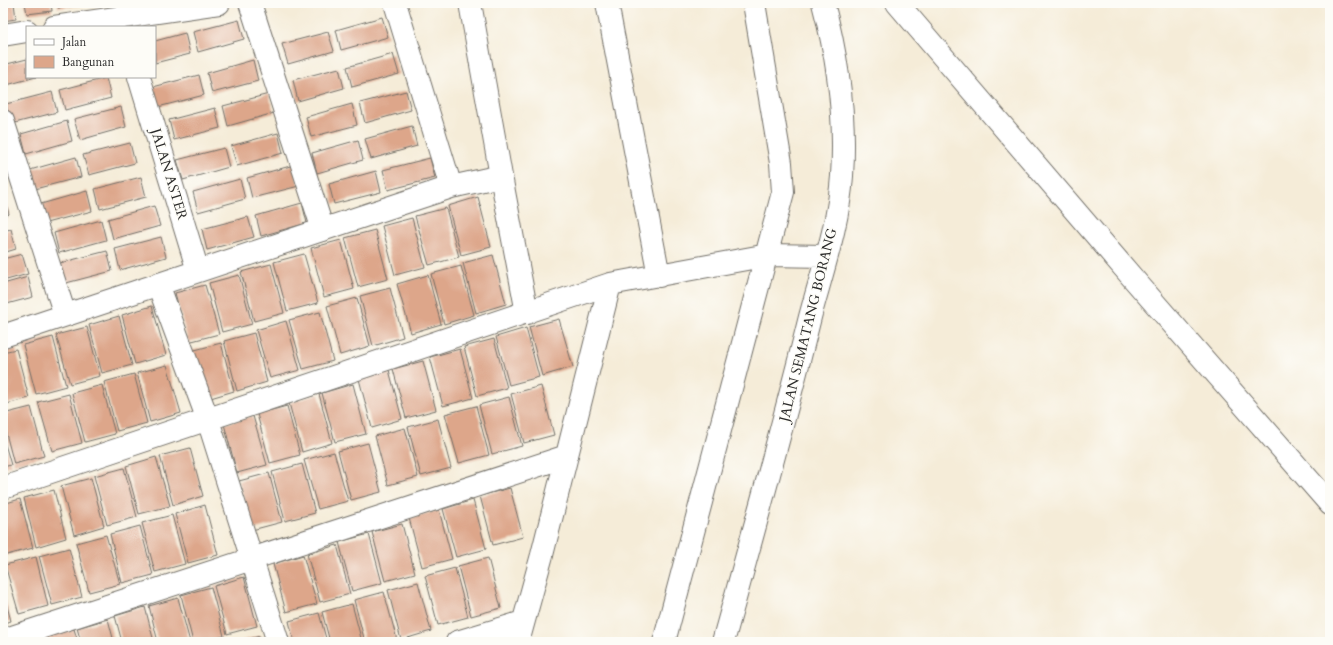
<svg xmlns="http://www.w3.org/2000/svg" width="1333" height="645" viewBox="0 0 1333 645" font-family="Cardo,serif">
<rect width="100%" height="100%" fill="#fdfcf7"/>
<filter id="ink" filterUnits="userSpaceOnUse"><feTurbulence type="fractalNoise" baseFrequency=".025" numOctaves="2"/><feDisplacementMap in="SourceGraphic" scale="8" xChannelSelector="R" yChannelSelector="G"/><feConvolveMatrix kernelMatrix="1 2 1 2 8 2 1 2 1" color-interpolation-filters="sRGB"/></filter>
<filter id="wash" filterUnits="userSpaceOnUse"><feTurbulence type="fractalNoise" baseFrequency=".012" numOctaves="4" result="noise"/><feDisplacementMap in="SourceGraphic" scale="16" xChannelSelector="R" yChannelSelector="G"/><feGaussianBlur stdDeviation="0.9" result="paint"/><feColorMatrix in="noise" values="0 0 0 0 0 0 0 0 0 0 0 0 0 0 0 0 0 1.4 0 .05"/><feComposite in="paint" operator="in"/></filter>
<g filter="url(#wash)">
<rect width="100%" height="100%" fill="#f5ecd8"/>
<g id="blocks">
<path fill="#dda68a" d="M3 3H14L16 19 3 21Z
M25 3H51L52 11 27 14Z
M58 3H83L84 5 58 8Z
M382 17 388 37 341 50 336 30Z
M239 20 244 39 198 52 193 32Z
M328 32 334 51 288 64 282 44Z
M185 33 190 54 155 63V41Z
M393 54 399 74 352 87 347 67Z
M27 59V77H36L3 86V65Z
M253 60 258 81 212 93 207 73Z
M339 68 344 88 298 101 293 80Z
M199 75 204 95 158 107 153 87Z
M106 78 111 98 65 110 60 90Z
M406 91 411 110 365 123 360 103Z
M52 92 57 112 11 124 6 104Z
M269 94 274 113 228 126 223 106Z
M352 104 357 125 311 137 306 117Z
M121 107 126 127 80 140 74 119Z
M215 108 220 128 174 140 169 120Z
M67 121 72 141 26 154 21 134Z
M412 126 417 146 371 159 365 139Z
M278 133 283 153 237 166 231 146Z
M358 140 363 160 317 173 312 153Z
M130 143 135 163 89 175 83 155Z
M224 148 229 167 183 180 177 160Z
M76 157 81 177 35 189 30 170Z
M430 158 435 178 388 190 383 170Z
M294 165 299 186 252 198 247 178Z
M376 171 381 192 334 204 329 184Z
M141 177 146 197 100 209 95 189Z
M240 179 245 199 198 212 193 192Z
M87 191 92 211 46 223 41 204Z
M3 193 9 214 3 216Z
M478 197 491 247 461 255 448 206Z
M302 203 307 223 261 236 256 216Z
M154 206 160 226 113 239 108 219Z
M446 208 459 257 429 265 415 216Z
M248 217 254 237 207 250 202 229Z
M412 218 425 267 395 275 382 226Z
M101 220 106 240 59 253 54 233Z
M11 229 16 249 3 253V231Z
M375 230 388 279 358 287 345 238Z
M161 237 166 257 120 270 115 249Z
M341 240 354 289 324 297 311 248Z
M107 251 112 271 66 283 60 263Z
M22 254 28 274 3 281V259Z
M304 254 318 303 287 311 274 262Z
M493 255 506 304 476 313 463 263Z
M271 264 284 313 254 321 241 272Z
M461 266 474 315 444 324 431 274Z
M239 275 252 324 222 332 209 283Z
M428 275 441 324 411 333 397 284Z
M28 277 33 297 3 305V284Z
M205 285 219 334 188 342 175 293Z
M390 288 403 337 373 346 360 296Z
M357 298 370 346 340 355 327 306Z
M152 306 166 355 135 364 122 315Z
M320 312 333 361 303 369 289 320Z
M119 316 132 365 102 373 89 325Z
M559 319 573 367 542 376 529 327Z
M286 321 300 370 270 378 256 330Z
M87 327 100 376 70 384 56 335Z
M526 328 539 377 509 385 496 337Z
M254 333 267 382 237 391 224 341Z
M53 337 66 386 36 394 23 345Z
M494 339 507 388 477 396 464 347Z
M221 343 234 391 204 400 191 351Z
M16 349 29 398 3 405V352Z
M460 349 473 398 443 406 430 357Z
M423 361 436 410 406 418 393 369Z
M167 365 181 413 150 422 137 373Z
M389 370 402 419 372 428 359 379Z
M134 374 147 423 117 431 104 382Z
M353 384 366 434 335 442 322 393Z
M102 385 115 434 85 442 72 393Z
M541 386 554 435 524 443 511 394Z
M69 394 82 443 52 451 38 402Z
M319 394 332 443 302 452 289 403Z
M509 397 522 446 492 454 479 405Z
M287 406 300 455 270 463 257 414Z
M476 406 489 455 459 463 445 414Z
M31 407 44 456 14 464 3 422V414Z
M253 416 267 465 237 473 224 424Z
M438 419 451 468 421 476 408 427Z
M405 428 418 477 388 485 375 436Z
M3 437 11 465 3 467Z
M368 443 381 492 351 500 338 451Z
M190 448 203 496 173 505 160 456Z
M334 452 348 501 318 509 304 460Z
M156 457 170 506 139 514 126 466Z
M302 464 315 513 285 521 272 472Z
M124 468 137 517 107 525 94 476Z
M269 473 282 522 252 530 239 481Z
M91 478 104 526 74 535 61 486Z
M510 488 523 537 493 545 480 496Z
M54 490 66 538 36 547 24 498Z
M20 499 33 548 3 556V504Z
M473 500 486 549 456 557 443 509Z
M205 505 218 555 188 563 175 514Z
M439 510 452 559 422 567 409 518Z
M172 515 185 564 155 572 142 523Z
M402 524 415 573 385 581 372 532Z
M140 526 153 575 122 583 110 534Z
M369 534 382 583 352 591 339 542Z
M106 535 120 584 89 592 76 543Z
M337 545 350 594 320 602 307 554Z
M69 548 82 597 52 605 39 556Z
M303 555 317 604 286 612 273 564Z
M36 557 48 606 19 614 5 565Z
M488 558 501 608 471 616 458 566Z
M455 568 468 617 438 625 425 576Z
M244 577 257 626 227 634 214 586Z
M418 582 431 631 401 640 388 590Z
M211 587 224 636 203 642H193L181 595Z
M3 591 11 621 3 623Z
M384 592 397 640 365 642 354 600Z
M178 598 190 642H158L149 606Z
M352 604 362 642H330L322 612Z
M145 607 154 642H122L115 616Z
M319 613 327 642H294L289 621Z
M108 619 114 642H81L77 628Z
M74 629 78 642H45L44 637Z
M260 636 261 642H237Z"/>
</g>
</g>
<g filter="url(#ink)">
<use href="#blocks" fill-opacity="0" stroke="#726f68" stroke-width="1"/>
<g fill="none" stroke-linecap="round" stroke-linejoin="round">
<defs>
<path id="minor" d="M250 3 323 230
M395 3 451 187
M470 3 501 176
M607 3 659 276
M897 3 1131 276 1330 504
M54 27 219 3
M3 35 27 31
M139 77 198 271
M3 121 65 315
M158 284 208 420 278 642
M3 336 451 187 501 176 527 313
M3 488 610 284 768 255 826 256
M3 640 567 456
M457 642 523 622
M518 642 542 555 610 284
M664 642 783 192 781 163 754 3
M723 642C753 534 783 426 810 317 822 272 839 222 842 176 846 118 838 59 823 3"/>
</defs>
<use href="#minor" stroke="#726f68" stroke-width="24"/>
<use href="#minor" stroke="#fff" stroke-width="22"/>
</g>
</g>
<g text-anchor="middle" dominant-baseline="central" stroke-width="3" stroke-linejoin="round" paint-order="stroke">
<g font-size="14" fill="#2b2b2b" stroke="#fdfcf7">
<text transform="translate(169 174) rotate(73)">JALAN ASTER</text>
<text transform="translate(808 325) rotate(-76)">JALAN SEMATANG BORANG</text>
</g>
</g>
<rect width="1333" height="645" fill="none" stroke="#fdfcf7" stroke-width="16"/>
<rect x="26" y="26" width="130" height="52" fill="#fdfcf7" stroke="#a9a8a5"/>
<rect x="34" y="39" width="20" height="6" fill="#ffffff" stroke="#a9a8a5"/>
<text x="62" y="46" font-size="12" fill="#2b2b2b">Jalan</text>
<rect x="34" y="56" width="20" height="12" fill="#dda68a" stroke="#a9a8a5"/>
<text x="62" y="66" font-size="12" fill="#2b2b2b">Bangunan</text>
</svg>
